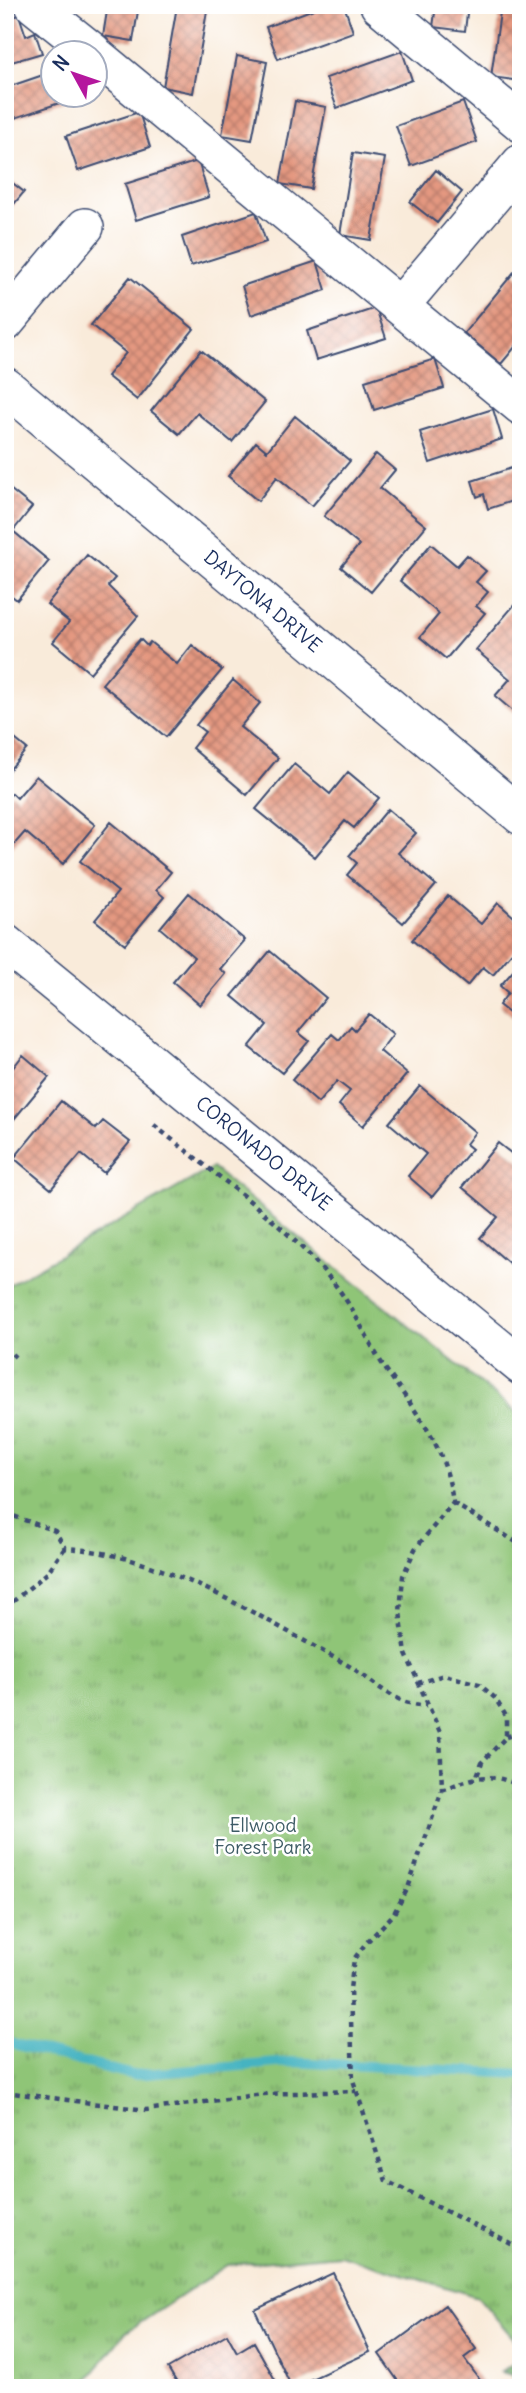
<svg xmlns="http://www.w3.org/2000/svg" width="526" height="2393" viewBox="0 0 526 2393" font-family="Delius,sans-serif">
<defs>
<pattern id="forest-firs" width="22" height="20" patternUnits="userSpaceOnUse" patternTransform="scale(1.75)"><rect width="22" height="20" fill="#73aa68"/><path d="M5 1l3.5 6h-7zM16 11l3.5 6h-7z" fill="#5e8b59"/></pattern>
<pattern id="park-tufts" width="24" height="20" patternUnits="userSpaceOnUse" patternTransform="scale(1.75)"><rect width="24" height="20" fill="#8fc577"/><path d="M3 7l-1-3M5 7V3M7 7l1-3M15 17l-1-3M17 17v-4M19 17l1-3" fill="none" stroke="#74a065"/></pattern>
<pattern id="building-cross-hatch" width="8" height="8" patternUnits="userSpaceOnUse" patternTransform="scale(1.75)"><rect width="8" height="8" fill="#e49880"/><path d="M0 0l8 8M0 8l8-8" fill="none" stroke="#b87c6c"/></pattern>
</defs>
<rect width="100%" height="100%" fill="#fff"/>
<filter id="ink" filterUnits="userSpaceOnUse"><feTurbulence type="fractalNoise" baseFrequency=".0143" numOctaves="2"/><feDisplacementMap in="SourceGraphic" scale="14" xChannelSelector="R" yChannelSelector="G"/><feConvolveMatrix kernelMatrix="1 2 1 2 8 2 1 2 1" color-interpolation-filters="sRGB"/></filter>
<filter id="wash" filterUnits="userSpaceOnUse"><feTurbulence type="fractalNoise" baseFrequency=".00686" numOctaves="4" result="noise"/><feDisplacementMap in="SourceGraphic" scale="28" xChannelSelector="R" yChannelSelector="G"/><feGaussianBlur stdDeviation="1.57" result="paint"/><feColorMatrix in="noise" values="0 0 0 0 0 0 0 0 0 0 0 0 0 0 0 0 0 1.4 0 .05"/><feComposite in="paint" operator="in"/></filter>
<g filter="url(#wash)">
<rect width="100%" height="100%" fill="#f9ebda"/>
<path fill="url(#forest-firs)" stroke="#476c63" stroke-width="2" d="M521 2358V2377L501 2372Z"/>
<path fill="url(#park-tufts)" stroke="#557a6a" stroke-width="2" d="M212 1168 521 1416V2347L478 2297 340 2255 227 2265 125 2333 81 2388H5V1287Z"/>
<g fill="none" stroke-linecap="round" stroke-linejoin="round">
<path stroke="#45b3c1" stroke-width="10" d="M5 2042 133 2075 290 2062 521 2074"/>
</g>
<g id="blocks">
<path fill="url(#building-cross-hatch)" d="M108 5H139L133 41 103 36Z
M229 5H250V6L231 12Z
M324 5H344L353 32 278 59 266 27Z
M436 5H468L465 31 433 27Z
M501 5H521V81L491 77Z
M177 6 207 11 193 93 163 87Z
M19 15 26 36 35 32 42 53 5 64V20Z
M402 51 412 80 337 108 326 78Z
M237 56 267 62 252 140 222 135Z
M52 72V94H73L74 98 15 118 5 88Z
M295 101 326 107 311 189 280 184Z
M463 102 477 142 411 166 396 126Z
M139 112 150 147 78 171 66 136Z
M353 153 385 158 371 240 340 235Z
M198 161 209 197 136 220 125 184Z
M436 170 462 192 437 223 410 202Z
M5 177 24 192 5 215Z
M256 212 266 242 191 266 182 237Z
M317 261 326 290 251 315 242 286Z
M514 272 521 278V340L501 364 464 333Z
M130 277 194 329 137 400 107 376 126 353 91 325Z
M376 308 386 338 316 360 307 331Z
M201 350 265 402 232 442 197 413 179 434 151 411Z
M435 359 444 388 374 410 365 381Z
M493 409 502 439 430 463 420 432Z
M295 416 350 461 312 506 277 477 258 501 228 476 256 442 267 451Z
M376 454 395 470 380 488 426 526 371 592 341 567 359 545 324 516Z
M521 465V498L488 509 484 494 477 497 472 481Z
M5 485 32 507 13 531 49 561 17 600 7 592 5 594Z
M431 544 457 566 467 555 486 571 476 582 488 592 476 606 485 613 446 659 420 637 439 614 400 581Z
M87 555 115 578 108 586 138 616 90 673 53 642 69 622 47 604Z
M521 597V718L495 696 510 679 476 650Z
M140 639 147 646 150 642 177 664 192 645 222 670 166 737 102 684Z
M233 680 260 703 240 727 278 758 247 795 192 748 205 732 196 725Z
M5 731 27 749 5 775Z
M294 764 330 794 348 772 379 798 354 828 345 821 315 857 256 809Z
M36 776 95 825 63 864 25 832 11 848 5 843V801L12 793 17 798Z
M388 809 416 833 398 853 436 885 403 923 347 875 357 863 349 856Z
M111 822 171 872 156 890 164 897 125 944 95 920 118 892 80 861Z
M189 893 245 940 220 969 226 974 200 1005 173 982 194 957 160 928Z
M448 896 481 924 498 903 521 923V942L493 975 483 967 467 986 412 940Z
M270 951 326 998 298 1032 309 1041 282 1073 249 1047 267 1025 232 996Z
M521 962V1023L499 1005 508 993 500 986Z
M369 1014 393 1034 380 1051 407 1074 363 1126 339 1105 350 1091 337 1081 318 1103 292 1080 332 1034 339 1040 351 1026 355 1030Z
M23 1055 49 1077 5 1130V1078Z
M420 1086 475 1132 466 1144 472 1149 432 1197 408 1176 426 1154 389 1123Z
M61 1101 96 1129 103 1121 130 1142 104 1173 81 1154 51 1189 14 1158Z
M498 1143 521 1161V1251L510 1264 480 1238 498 1217 462 1187Z
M333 2273 370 2352 292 2388 255 2310Z
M445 2305 476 2349 464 2358 482 2383 475 2388H403L379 2354Z
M227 2334 237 2352 254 2342 279 2387 180 2388 168 2368Z"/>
</g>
</g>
<g filter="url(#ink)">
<use href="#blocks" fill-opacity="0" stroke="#3c4b71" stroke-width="2"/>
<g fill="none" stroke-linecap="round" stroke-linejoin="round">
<defs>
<path id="street" d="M34 5 93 52
M379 5 521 123
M94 54 521 406
M400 306 521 163
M5 323 85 227
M5 386 521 816
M5 943 521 1366"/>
</defs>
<use href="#street" stroke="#3c4b71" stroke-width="40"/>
<path stroke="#3c4b71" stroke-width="4.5" stroke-dasharray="5 5" stroke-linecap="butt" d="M154 1125C215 1175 300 1233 344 1297 360 1321 371 1348 387 1371 419 1417 446 1446 453 1503L415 1549 403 1576 400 1612 406 1654 440 1732 442 1790 408 1888 393 1915 366 1943 354 1959 350 1989 353 2080 386 2181 521 2249
M5 1364 15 1354
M453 1503 521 1545
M5 1513 55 1531 65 1548C163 1554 260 1617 344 1663 371 1678 395 1707 427 1705
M5 1608 46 1574 65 1548
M418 1683 444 1675 479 1684 495 1698 506 1716V1737L482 1762 477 1776
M506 1737 521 1732
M442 1790C475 1777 487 1771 521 1786
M5 2092 146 2110 263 2094 356 2091"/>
<use href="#street" stroke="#fff" stroke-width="37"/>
</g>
</g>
<g text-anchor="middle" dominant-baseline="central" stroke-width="5" stroke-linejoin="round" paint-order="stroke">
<g font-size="19" fill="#1b2f5e" stroke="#fff">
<text transform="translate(263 601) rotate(40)">DAYTONA DRIVE</text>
<text transform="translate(264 1153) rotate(39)">CORONADO DRIVE</text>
</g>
<g font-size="19" fill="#3e5c66" stroke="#fff">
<text x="263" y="1825">Ellwood<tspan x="263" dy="22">Forest Park</tspan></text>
</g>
</g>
<rect width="526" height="2393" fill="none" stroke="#fff" stroke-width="28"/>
<g transform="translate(74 74) rotate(310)"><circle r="33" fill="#ffffff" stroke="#a4acbf" stroke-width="2"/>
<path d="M0-5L12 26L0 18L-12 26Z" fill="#b5179e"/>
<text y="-10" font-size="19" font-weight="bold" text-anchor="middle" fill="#1b2f5e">N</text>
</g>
</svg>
